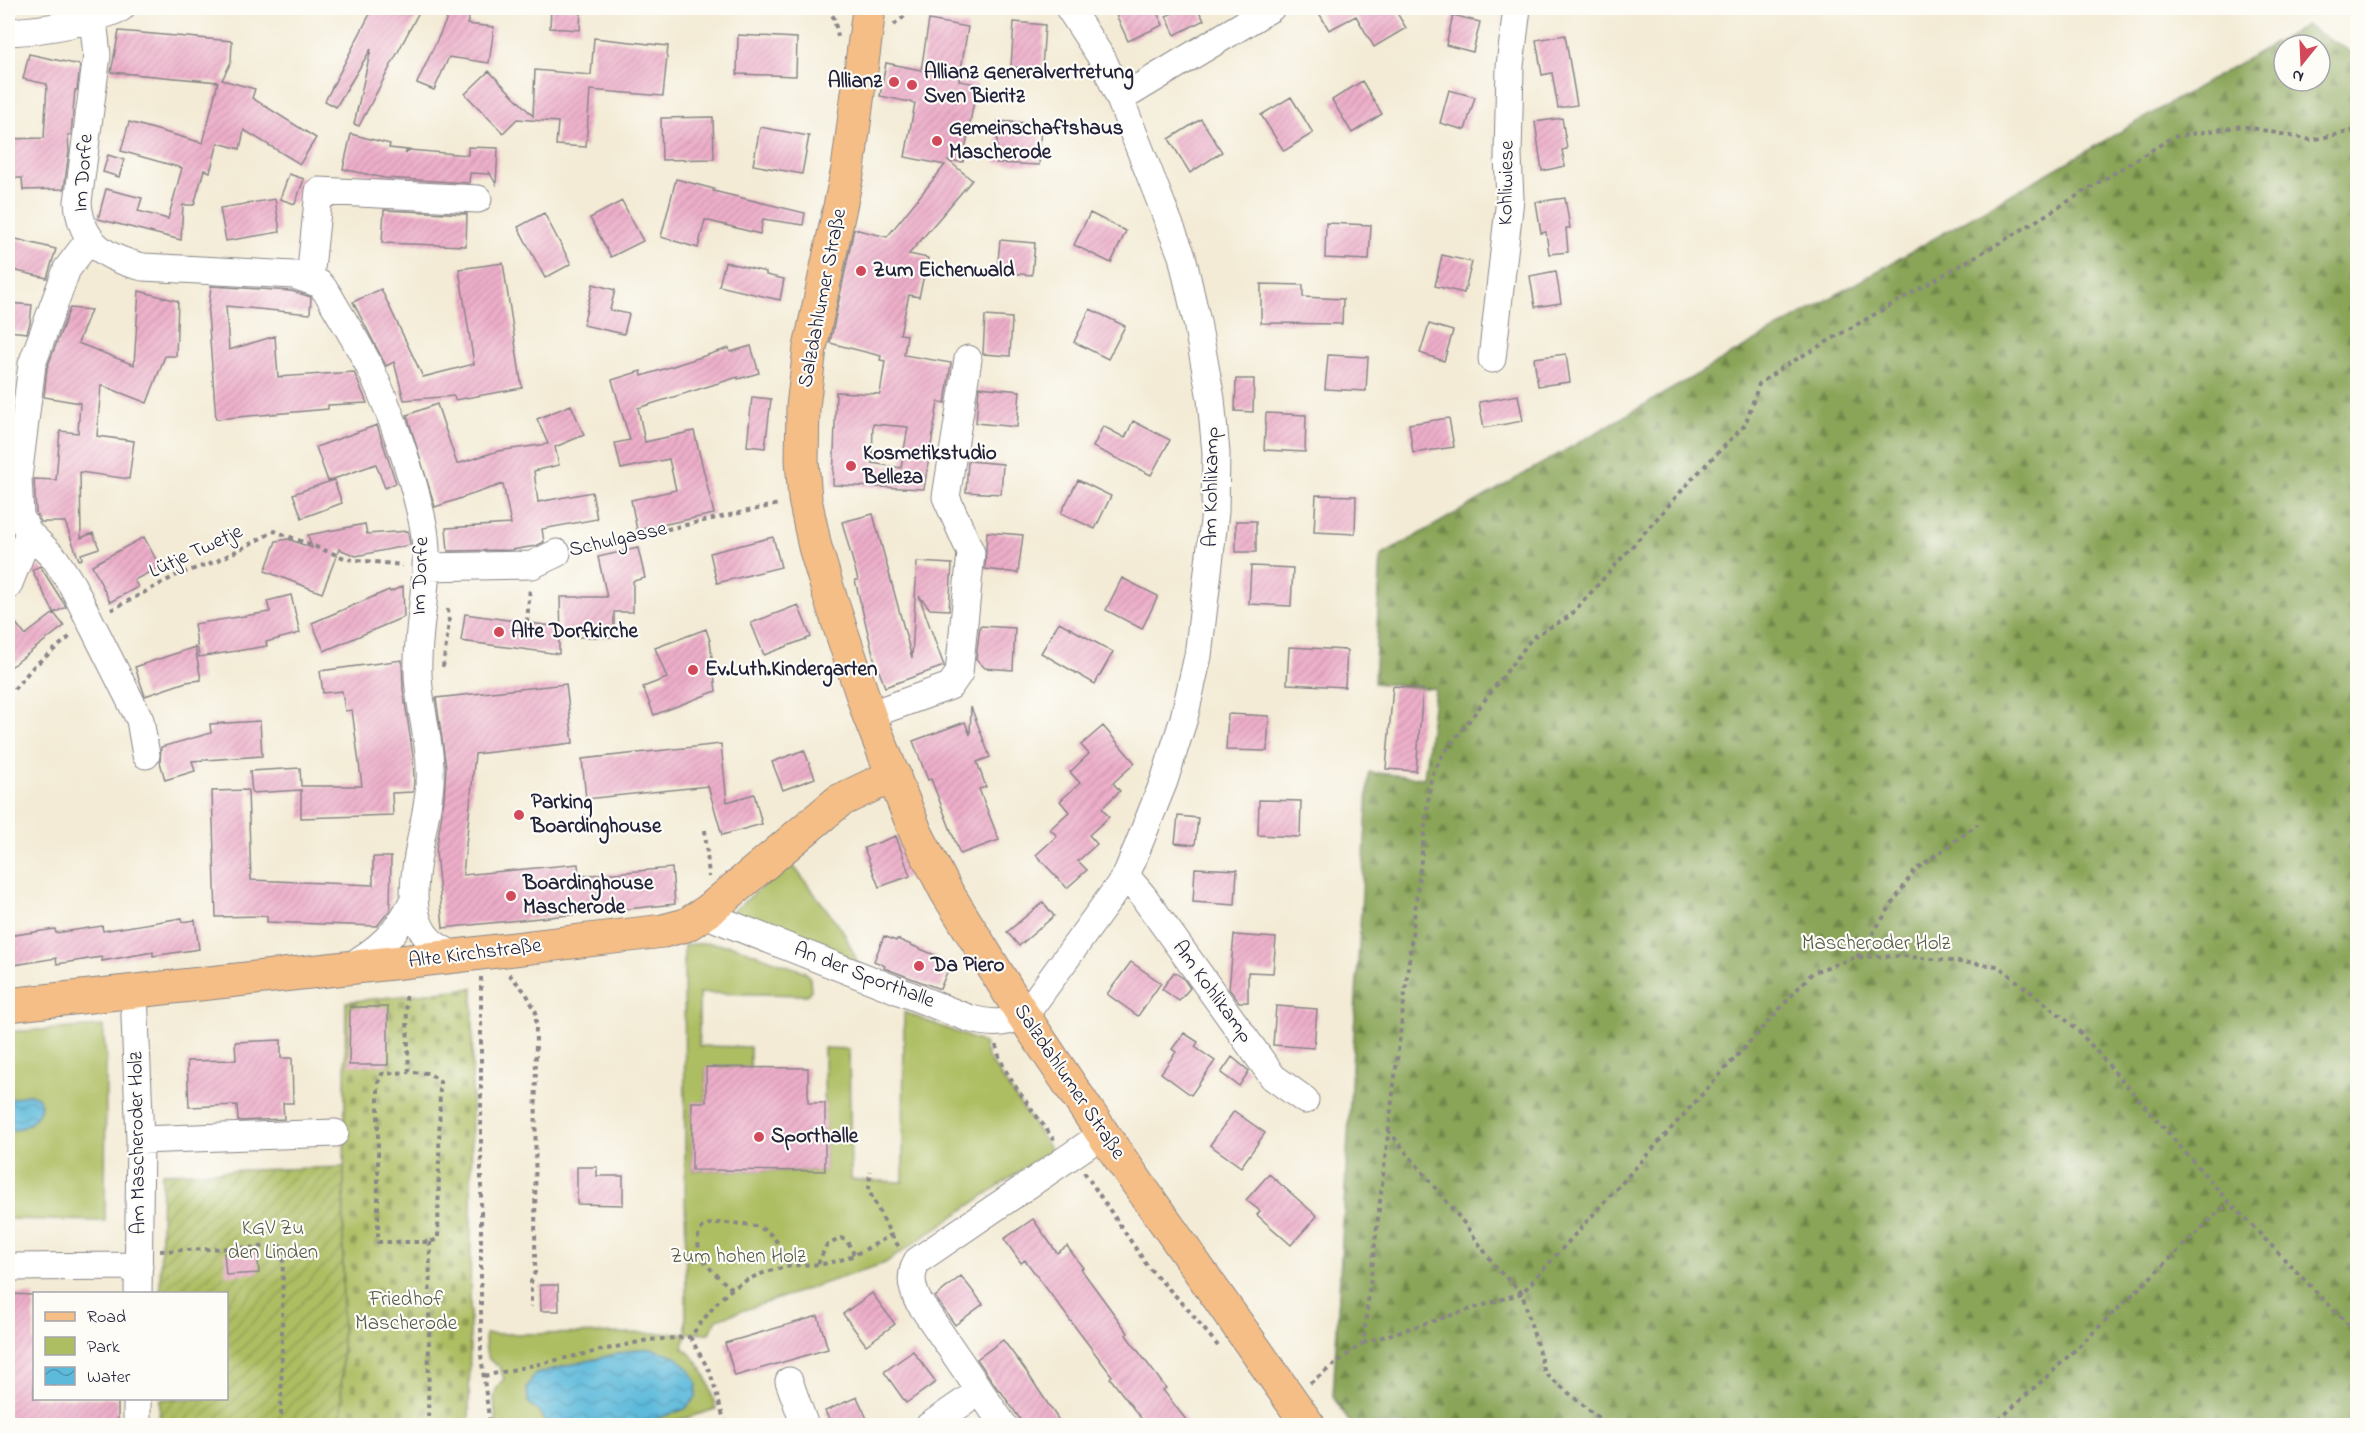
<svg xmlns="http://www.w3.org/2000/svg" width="2365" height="1433" viewBox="0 0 2365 1433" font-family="'Indie Flower',sans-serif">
<defs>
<pattern id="forest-firs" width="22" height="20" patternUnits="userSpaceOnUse" patternTransform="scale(1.5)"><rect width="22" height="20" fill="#8aa558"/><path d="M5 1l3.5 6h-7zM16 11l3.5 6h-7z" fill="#70864a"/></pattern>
<pattern id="cemetery-stones" width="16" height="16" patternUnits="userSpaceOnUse" patternTransform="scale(1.5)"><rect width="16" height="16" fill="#adbe62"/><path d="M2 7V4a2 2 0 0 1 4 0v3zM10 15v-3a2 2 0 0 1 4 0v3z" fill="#8c9a52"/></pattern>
<pattern id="garden-furrows" width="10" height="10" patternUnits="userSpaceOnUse" patternTransform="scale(1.5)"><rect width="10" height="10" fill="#adbe62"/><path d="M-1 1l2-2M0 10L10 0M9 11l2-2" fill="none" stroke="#8c9a52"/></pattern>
<pattern id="water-waves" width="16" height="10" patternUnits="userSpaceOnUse" patternTransform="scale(1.5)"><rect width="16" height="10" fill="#5dbadb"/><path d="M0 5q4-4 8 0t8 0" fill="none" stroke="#4c97b3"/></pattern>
<pattern id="building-hatch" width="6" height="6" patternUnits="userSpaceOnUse" patternTransform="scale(1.5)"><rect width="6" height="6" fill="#edaec9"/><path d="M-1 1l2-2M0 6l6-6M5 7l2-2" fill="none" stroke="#cb95ae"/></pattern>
</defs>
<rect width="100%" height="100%" fill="#fdfcf7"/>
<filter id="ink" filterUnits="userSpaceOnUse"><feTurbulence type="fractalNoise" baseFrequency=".0167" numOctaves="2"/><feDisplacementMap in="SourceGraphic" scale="12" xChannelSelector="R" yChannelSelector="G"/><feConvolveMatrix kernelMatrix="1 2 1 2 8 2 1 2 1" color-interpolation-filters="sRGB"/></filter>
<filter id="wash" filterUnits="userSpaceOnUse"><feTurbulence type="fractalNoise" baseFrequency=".008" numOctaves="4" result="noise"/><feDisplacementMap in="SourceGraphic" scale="24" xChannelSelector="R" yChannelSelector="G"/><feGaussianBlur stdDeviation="1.35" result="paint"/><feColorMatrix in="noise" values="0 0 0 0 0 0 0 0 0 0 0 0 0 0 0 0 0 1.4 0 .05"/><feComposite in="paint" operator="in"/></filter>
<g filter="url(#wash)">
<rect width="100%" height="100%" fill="#f3ebd5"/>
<path fill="#adbe62" stroke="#68704e" stroke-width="1.5" d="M791 863 843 931 859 965 733 916V911Z
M709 943 734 946 805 972 810 978 811 990 807 995 699 993V1046L750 1047V1067L706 1068V1102L692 1103V1170L825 1171 824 1048 849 1049 851 1180 903 1182 904 1012 984 1043 987 1056 1051 1150 885 1263 717 1319 710 1333H686L683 1348C704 1364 710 1384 716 1409L662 1425H637L659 1417 638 1349 553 1369 534 1375 528 1402 542 1415 548 1425H497C495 1408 489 1392 504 1379L500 1367C483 1359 486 1351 485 1334L686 1333 684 945Z
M103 1026 106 1059 105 1221 8 1219V1131H10L30 1094 8 1100V1032Z"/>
<path fill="url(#forest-firs)" stroke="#56644a" stroke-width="1.5" fill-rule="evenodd" d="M2306 25 2358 56 2357 1425H1352L1333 1397 1369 772 1424 778 1435 689 1374 683 1381 556ZM2284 45H2320V81H2284Z"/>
<path fill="url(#cemetery-stones)" stroke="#68704e" stroke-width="1.5" d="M473 988 469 1425 341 1426 346 1002Z"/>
<path fill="url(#garden-furrows)" stroke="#68704e" stroke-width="1.5" d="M344 1167 341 1425H159L160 1399 226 1398V1294L160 1293 162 1173Z"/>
<path fill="url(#water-waves)" stroke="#406e8b" stroke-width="1.5" d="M30 1094 38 1097 41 1105C38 1122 24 1129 8 1131V1100Z
M638 1349H652L675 1356 690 1370 697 1383 696 1397 685 1409 637 1425 548 1426 542 1415 528 1402 527 1387 534 1375 553 1369Z"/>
<g id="blocks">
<path fill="url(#building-hatch)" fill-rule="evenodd" d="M373 8H421L359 126 354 124 371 49 336 107 325 101Z
M452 8H472L467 24 494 27 489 63 449 57 434 90 417 83Z
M551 8H581L580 30 550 28Z
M1113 8H1155L1163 25 1128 41Z
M1184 8H1197L1204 20 1175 35 1166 16Z
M1316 8H1394L1406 28 1374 47 1356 16 1329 30Z
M1453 15 1480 22 1473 52 1446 45Z
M929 20 968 27 959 81 977 84 963 162 949 161 972 180 909 254 928 258 919 297 909 295 900 334 907 335 904 355 951 363 945 403 938 402 924 489 833 485 836 392 880 394 885 361 880 360 881 356 830 343 854 229 887 237 945 165 905 157 915 103 880 96 886 63 921 70ZM873 424 908 427 901 468 872 463Z
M1014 22 1045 25 1042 69 1011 67Z
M119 31 232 41 231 62 222 80 255 89 252 98 316 138 300 164 244 130 240 149 218 143 210 172 204 170 194 205H183L181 240 98 219 106 189 142 198 138 211 168 219 182 168 121 151 129 122 203 143 218 82 111 72Z
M738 35 797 38 796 76 737 74Z
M1565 35 1577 105 1558 108 1552 73 1542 75 1536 40Z
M594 38 668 46 663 96 590 90 586 147 556 145 558 122 517 119 503 133 465 94 489 71 533 116 535 70 591 75Z
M29 54 80 65 77 90H75L71 135H68L69 151 64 189 23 190 22 178H8V139L44 138 47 84 23 79Z
M1362 81 1382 114 1352 133 1332 100Z
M1449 90 1475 97 1465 130 1440 123Z
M1291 97 1313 133 1284 151 1261 115Z
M713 117 714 159 662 160 661 118Z
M1562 118 1567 149 1562 150 1565 166 1542 171 1535 122Z
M1201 119 1222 152 1190 173 1169 139Z
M998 121 1041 124 1039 165 996 163Z
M760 127 809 136 802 174 753 165Z
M351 134 390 144 389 148 407 150 405 154 409 150 468 155V147L498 148 496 184 488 170 489 174 470 173 469 183 384 178 343 169Z
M108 155 124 160 119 177 103 172Z
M289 174 304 179 295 204 280 199Z
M676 179 714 189 713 191 805 213 803 225 763 219 760 234 705 220 698 248 661 237Z
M1565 198 1570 228H1566L1568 252 1549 254 1546 232 1541 233 1536 202Z
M275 199 280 232 226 241 220 208Z
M622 201 643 241 611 257 590 218Z
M384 210 467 214 466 246 382 243Z
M544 213 571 264 545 278 518 227Z
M1090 213 1126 231 1111 263 1074 245Z
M1326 223 1371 225 1369 260 1325 258Z
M8 237 56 249 47 278 8 269Z
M1000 240 1035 243 1032 275 997 272Z
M1442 255 1472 262 1464 293 1435 286Z
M725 262 766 272V275L784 279 780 300 719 286Z
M503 263 522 388 455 400 454 396 404 400 394 362 386 366 353 302 381 289 423 377 474 364 459 269Z
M1556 271 1561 303 1535 307 1530 276Z
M593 284 615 290 610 310 629 314 624 334 583 325Z
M1261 284 1303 285V297L1343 299 1342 324 1261 323Z
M211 286 291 291 311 297 310 314 226 306 229 350 275 336 278 377 354 372 367 403 328 405V409L216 419 208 314Z
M139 291 178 301 176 356H165L147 403 101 385 97 436 134 441 129 479 80 472 81 538 93 533 99 548 81 554 82 559 79 560 65 522H41L36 512 34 479 56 480 60 431 78 433 80 403 44 397 47 368 70 308 91 310 78 343 134 365Z
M8 303 32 305 30 323 27 333 8 331Z
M1090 309 1125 326 1108 359 1074 342Z
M985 316 1012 318 1010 356 983 354Z
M1429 324 1453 331 1444 361 1420 353Z
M751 346 759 373 738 379V377L638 408 645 442 694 431 714 514 637 530 631 500 676 490 669 459 621 469 615 443 630 440 612 380 641 371 642 376 729 348 730 352Z
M1566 354 1570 382 1538 386 1534 358Z
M1328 355 1368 357 1366 391 1325 389Z
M1236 379H1254L1253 412 1235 411Z
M979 387 1020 391 1017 427 976 423Z
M1518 395 1523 421 1484 428 1479 402Z
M752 397 771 399 765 448 747 446Z
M437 404 457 464 498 451 548 444 537 419 571 405 584 435 555 447 559 465 534 471 538 502 592 492 597 519 542 529 544 542 536 546 511 550 448 551 446 528 511 524 503 484 435 507 407 415Z
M1266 413 1306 415 1305 452 1264 450Z
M1449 418 1454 447 1413 453 1409 424Z
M1133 421 1170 440 1151 475 1093 447 1103 426 1125 438Z
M377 425 396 483 385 488 376 464 328 481 316 447Z
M968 461 1003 464 1001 494 966 492Z
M334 480 342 503 302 518 293 494Z
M1078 480 1111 496 1095 529 1061 513Z
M1316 495 1356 496 1355 534 1314 532Z
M873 514 912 658 917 562 952 564 949 610 930 609 919 596 944 666 885 687 874 658 855 580H858L842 522Z
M1236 521H1256V552H1236Z
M365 524 367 534 408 531 410 545 356 556 339 549 322 593 265 571 276 541 288 539 312 548 308 535Z
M987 532 1023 535 1018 573 985 569Z
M144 537 160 567 134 580 138 587 110 602 92 565Z
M773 537 781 567 717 583 710 553Z
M638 548 645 578 633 581V612H614V637H561L560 597H607L598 557Z
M40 566 66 607 54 613 32 570Z
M1251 566 1293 568 1291 606 1249 604Z
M1122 578 1158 596 1142 629 1106 610Z
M403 586 404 617 324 651 312 623 389 590 390 592Z
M291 595 300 633 266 642 267 646 199 657 194 624 270 612 267 601Z
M798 605 811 637 764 655 751 623Z
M8 613 25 635 54 613 64 626 8 669Z
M465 614 559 627V654L461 641Z
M1059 622 1113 652 1095 684 1041 653Z
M980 626 1015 628 1013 670 985 668 976 659Z
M706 629 710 641 716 691 654 715 643 687 667 678 655 648Z
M195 647 201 680 186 682 145 696 135 667Z
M1289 647 1347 650 1345 687 1287 684Z
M402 660 403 689 413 756 414 781 413 792 392 793 393 815 301 818V790L252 793 250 771 300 768 301 786H362L352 710 345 711 342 691 323 693 320 671Z
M566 684 573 743 475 754 463 875 578 864 579 876 672 868 675 904 443 928 436 851 444 800 446 767 436 698Z
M1393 686 1423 689 1416 771 1386 769Z
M971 707 990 757 977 762 986 787 979 789 999 840 960 854 931 779 928 780 913 741 965 722 970 735Z
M1228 714 1269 716 1267 751 1226 750Z
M260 721 262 756 192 761 195 771 165 780 160 762 161 747 211 733 210 724Z
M1103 726 1135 763 1113 783 1120 791 1102 808 1109 817 1089 835 1097 844 1078 861 1087 870 1067 888 1036 855 1057 836 1050 829 1069 812 1060 801 1080 783 1070 772 1089 754 1081 745Z
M721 744 727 802 754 794 762 824 722 835 708 786 586 799 582 759Z
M804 750 815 778 783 790 772 762Z
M248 790 251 880 373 885V857H391L390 910 377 926 267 922V916L216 917 212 791Z
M1259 800 1301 801 1300 837 1258 835Z
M1178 816 1198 818 1195 845 1175 843Z
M896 836 910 876 879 887 864 848Z
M1195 868 1237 870 1235 905 1193 902Z
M1043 902 1054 916 1019 946 1007 932Z
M182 918V922L195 920 199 949 153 956V952L102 961V957L57 964 56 958 8 966V949H10L8 936 55 929 56 933 102 926 103 931Z
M1234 935 1276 938 1273 973 1248 972V1002H1239L1229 989Z
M884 936 896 941 897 939 937 956 936 959 950 965 940 989 884 968 885 966 874 961Z
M1131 962 1161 983 1138 1016 1107 994Z
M1174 972 1183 978 1190 988 1179 1001 1162 989Z
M1276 1006 1317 1009 1314 1048 1273 1045Z
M350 1007H388V1065H349Z
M1184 1033 1198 1042 1195 1047 1215 1061 1191 1095 1161 1073 1176 1052 1172 1049Z
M281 1040V1058H292L293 1103H283L284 1119 238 1121 237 1105 189 1107 187 1061 236 1060 235 1042Z
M1232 1057 1249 1071 1239 1086 1221 1073Z
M706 1067 808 1068V1103H825V1171L692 1170V1102H706Z
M1234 1111 1265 1133 1241 1167 1210 1145Z
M577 1167H597V1176H623V1205L577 1204Z
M1269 1174 1317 1216 1291 1245 1257 1215 1260 1211 1246 1200Z
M1033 1219 1057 1253 1067 1246 1083 1268 1081 1269 1128 1333 1126 1335 1166 1388 1163 1390 1190 1425H1146L1110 1378 1112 1376 1025 1260 1021 1263 1004 1239Z
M257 1251 259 1273 226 1275 224 1253Z
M961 1276 983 1304 955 1325 935 1297Z
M540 1285H558L559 1311H541Z
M872 1293 895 1324 866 1345 843 1314Z
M8 1294 34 1295V1398H118V1425H8Z
M818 1316 828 1349 735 1376 725 1343Z
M1003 1340 1026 1371 1062 1425H1024L1000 1390 999 1391 977 1359Z
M913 1351 936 1382 906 1403 884 1372Z
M857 1397 870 1425H832L825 1411Z"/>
</g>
</g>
<g filter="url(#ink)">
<use href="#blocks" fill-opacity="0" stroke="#8a8688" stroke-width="1.5"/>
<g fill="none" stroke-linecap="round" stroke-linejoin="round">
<defs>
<path id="minor" d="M93 19 97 55 78 202C81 243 105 258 143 267L294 275 320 284 328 294C342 319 359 344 371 370 392 414 413 476 423 524 433 573 416 624 418 674 419 710 432 745 430 782 428 822 405 884 418 921 425 941 438 948 456 956
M8 32C48 30 84 24 121 8
M1120 99 1271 8
M89 240 67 269 32 364 18 478 20 516 29 533 56 560 72 585 140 720 146 755
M310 279 319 191 478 199
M1492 359 1510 199 1508 156 1510 66 1517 8
M426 567 532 565 557 553
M8 586 29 533
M869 715 950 686 959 673 971 553 946 497 968 359
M1126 876 1143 896 1273 1077 1305 1100
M708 911 717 919 968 1018C991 1025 1013 1026 1030 1008L1126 876 1164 781 1184 718 1198 656 1215 512 1216 453 1211 399 1197 322 1182 256 1120 99 1103 60 1069 8
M346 969C379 949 396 935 413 901
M134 993 140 1140 138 1294
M140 1140 335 1133
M8 1267 139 1266
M789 1381 805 1426
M137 1426V1398
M929 1426 980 1391
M1004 1426 917 1299C911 1284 910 1275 917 1261L1103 1134"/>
<path id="major" d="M868 17 848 169 810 348 803 407 802 460 805 499 815 547 830 597 869 715 916 833 946 891 1023 1015 1103 1134 1309 1426
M8 1005 456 956 663 931 686 925 708 911 839 801 894 775"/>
</defs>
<use href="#minor" stroke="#8a8688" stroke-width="29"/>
<use href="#major" stroke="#8a8688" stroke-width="35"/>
<path stroke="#8a8688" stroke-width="4" stroke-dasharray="4.5 4.5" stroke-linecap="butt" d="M827 8 834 18 838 37
M894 25 914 8
M579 549 779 504
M111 610 177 575 217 561 275 531 347 559 403 565
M527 622 530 587
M443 667 449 622 448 608
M8 696 34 666 72 635
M705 830 709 877
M1857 957 1914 871 1978 824
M509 974 526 993 536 1012 535 1272 531 1282V1307
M481 977V1355L490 1426
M406 996 409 1072 428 1073 440 1081 438 1239 430 1242H378V1083L382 1074 409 1072
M996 1045C1001 1074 1037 1115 1054 1140
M1388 1130 1464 1223 1498 1270 1522 1293 1545 1373 1608 1426
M1084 1172 1149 1268 1186 1307 1218 1346
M891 1235 899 1247
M160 1251 283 1246 281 1426
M818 1264 826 1246 841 1238 847 1241 854 1254
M732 1289C715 1274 693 1257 699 1231 706 1223 714 1223 725 1223 764 1224 774 1229 789 1266
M690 1337 710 1372 726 1426
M1363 1343 1522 1293 1813 972 1857 957 1903 956 1998 966 2076 1028 2229 1202 2358 1335
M484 1376 648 1340 690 1337C703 1321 715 1302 732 1289 752 1275 777 1267 801 1265 810 1264 820 1265 828 1263 851 1259 872 1246 891 1235L869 1191 870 1171
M1310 1383 1363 1343 1431 777 1442 756 1533 637 1570 616 1693 478 1745 425 1759 384 1783 367 2018 232 2173 137 2242 126 2311 140 2358 130
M428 1426 430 1242
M1992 1426 2054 1370 2229 1202"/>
<use href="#minor" stroke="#fff" stroke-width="27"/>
<use href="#major" stroke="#f5be86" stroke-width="33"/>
</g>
</g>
<g fill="#d1495b" stroke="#fdfcf7" stroke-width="2">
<circle cx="894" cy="82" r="6"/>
<circle cx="912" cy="85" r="6"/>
<circle cx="937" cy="141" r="6"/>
<circle cx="861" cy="271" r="6"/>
<circle cx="851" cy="466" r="6"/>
<circle cx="499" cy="632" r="6"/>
<circle cx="693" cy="670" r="6"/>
<circle cx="519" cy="815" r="6"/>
<circle cx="511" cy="896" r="6"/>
<circle cx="919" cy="966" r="6"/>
<circle cx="759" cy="1137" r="6"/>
</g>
<g text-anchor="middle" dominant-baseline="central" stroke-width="4.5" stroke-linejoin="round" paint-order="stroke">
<g font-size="21" font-weight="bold" fill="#22223b" stroke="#fdfcf7" text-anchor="start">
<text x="924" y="73">Allianz Generalvertretung<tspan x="924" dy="24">Sven Bieritz</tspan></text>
<text x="882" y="82" text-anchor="end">Allianz</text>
<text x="949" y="129">Gemeinschaftshaus<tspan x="949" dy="24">Mascherode</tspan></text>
<text x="873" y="271">Zum Eichenwald</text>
<text x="863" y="454">Kosmetikstudio<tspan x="863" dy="24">Belleza</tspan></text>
<text x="511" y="632">Alte Dorfkirche</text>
<text x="705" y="670">Ev.Luth.Kindergarten</text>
<text x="531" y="803">Parking<tspan x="531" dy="24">Boardinghouse</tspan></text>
<text x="523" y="884">Boardinghouse<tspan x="523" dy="24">Mascherode</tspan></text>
<text x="931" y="966">Da Piero</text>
<text x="771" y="1137">Sporthalle</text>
</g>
<g font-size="21" fill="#22223b" stroke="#fdfcf7">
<text transform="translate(84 173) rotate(-86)">Im Dorfe</text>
<text transform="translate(1507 183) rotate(-89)">Kohliwiese</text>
<text transform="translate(823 298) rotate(-79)">Salzdahlumer Straße</text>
<text transform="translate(1212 487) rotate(-89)">Am Kohlikamp</text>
<text transform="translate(618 540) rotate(-13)">Schulgasse</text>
<text transform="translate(196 552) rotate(-25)">Lütje Twetje</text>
<text transform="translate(421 576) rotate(-88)">Im Dorfe</text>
<text transform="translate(475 954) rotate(-7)">Alte Kirchstraße</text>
<text transform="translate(864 976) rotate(21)">An der Sporthalle</text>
<text transform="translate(1212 992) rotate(54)">Am Kohlikamp</text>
<text transform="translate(1069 1082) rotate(56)">Salzdahlumer Straße</text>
<text transform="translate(138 1143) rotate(-91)">Am Mascheroder Holz</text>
</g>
<g font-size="21" fill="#535949" stroke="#fdfcf7">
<text x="1876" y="944">Mascheroder Holz</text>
<text x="273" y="1229">KGV Zu<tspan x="273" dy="24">den Linden</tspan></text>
<text x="738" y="1257">Zum hohen Holz</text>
<text x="406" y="1300">Friedhof<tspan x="406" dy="24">Mascherode</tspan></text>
</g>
</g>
<rect width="2365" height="1433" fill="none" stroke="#fdfcf7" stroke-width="30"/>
<rect x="33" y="1292" width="195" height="108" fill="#fdfcf7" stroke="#a5a5ac" stroke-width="1.5"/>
<rect x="45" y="1312" width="30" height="9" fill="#f5be86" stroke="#a5a5ac" stroke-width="1.5"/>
<text x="87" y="1322" font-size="18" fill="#22223b">Road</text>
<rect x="45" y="1337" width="30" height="18" fill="#adbe62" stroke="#a5a5ac" stroke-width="1.5"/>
<text x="87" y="1352" font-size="18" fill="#22223b">Park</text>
<rect x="45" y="1367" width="30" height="18" fill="url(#water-waves)" stroke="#a5a5ac" stroke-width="1.5"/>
<text x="87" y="1382" font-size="18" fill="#22223b">Water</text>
<g transform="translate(2302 63) rotate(198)"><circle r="28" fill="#fdfcf7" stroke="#a5a5ac" stroke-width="1.5"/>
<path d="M0-4.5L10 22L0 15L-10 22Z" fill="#d1495b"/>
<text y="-9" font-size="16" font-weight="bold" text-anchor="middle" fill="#22223b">N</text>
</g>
</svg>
